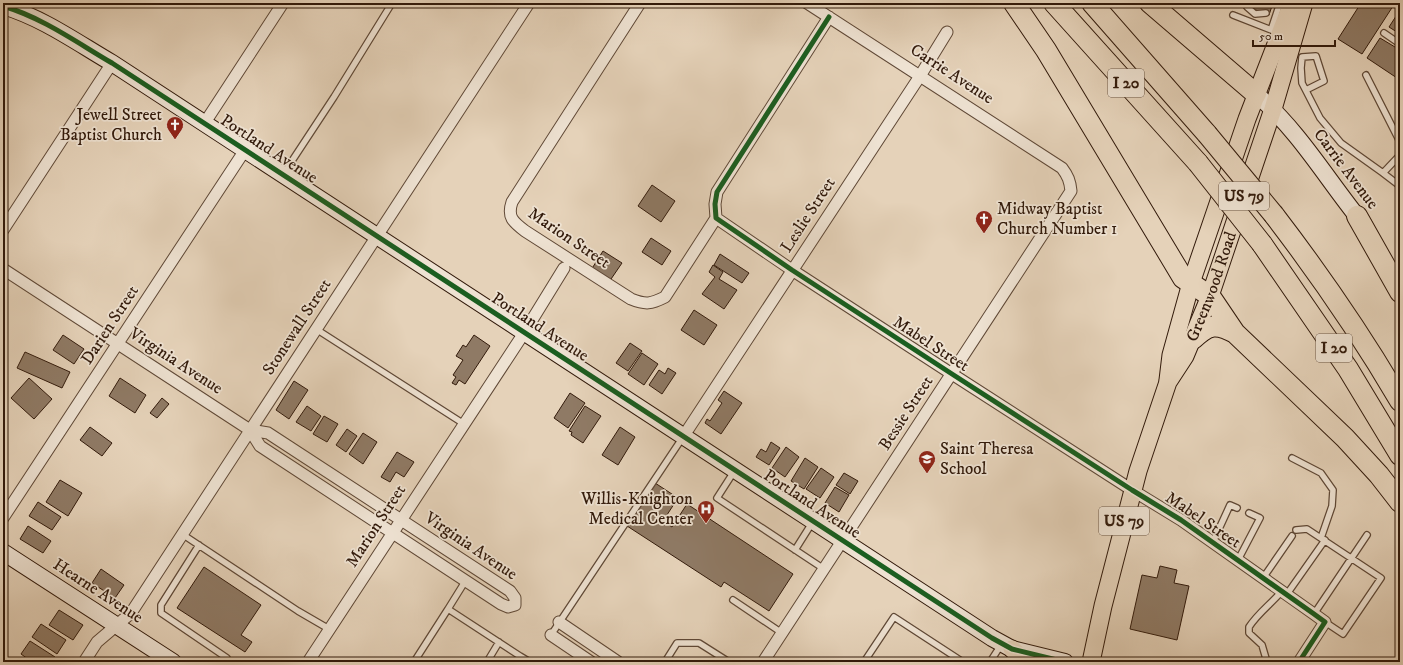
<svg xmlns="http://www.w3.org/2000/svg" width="1403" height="665" viewBox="0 0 1403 665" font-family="'IM FELL DW Pica',serif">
<rect width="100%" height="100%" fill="#e5d2b9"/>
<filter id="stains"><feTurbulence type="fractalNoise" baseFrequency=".005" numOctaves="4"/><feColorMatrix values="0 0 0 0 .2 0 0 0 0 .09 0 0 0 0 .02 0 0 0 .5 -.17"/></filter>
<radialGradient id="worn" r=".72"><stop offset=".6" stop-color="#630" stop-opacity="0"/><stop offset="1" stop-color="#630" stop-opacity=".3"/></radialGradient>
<path fill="#8f7a65" stroke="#321a0b" d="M1246 3H1273L1269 15 1245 6Z
M1361 3H1395L1362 54 1338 39Z
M1400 10V34L1389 27Z
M1380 38 1400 50V80L1367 58Z
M652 185 675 201 661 222 638 206Z
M651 238 671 251 662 265 642 252Z
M603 251 622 263 609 282 591 270Z
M720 254 749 273 742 283 714 265Z
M713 265 723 272 719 279 737 290 724 309 702 294 715 277 709 272Z
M694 310 717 325 704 345 681 330Z
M63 335 84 349 74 364 53 350Z
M474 335 490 346 465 384 459 380 456 385 452 383 456 377 453 375 463 360 456 356 463 345 466 347Z
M630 343 642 351 628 371 616 363Z
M25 352 70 372 62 388 17 368Z
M642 353 658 364 644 385 628 374Z
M668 368 676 373 662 394 649 385 659 370 665 374Z
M29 378 52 399 34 419 11 398Z
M120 378 146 395 135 413 109 396Z
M294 381 308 390 289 419 276 410Z
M724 391 742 403 721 434 705 423 707 419 710 421 722 403 718 400Z
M570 393 585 403 568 428 554 418Z
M162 398 169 404 157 418 150 413Z
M307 406 321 416 311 431 296 422Z
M585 406 601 416 583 443 571 435 572 432 569 431Z
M324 416 338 424 327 442 313 434Z
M90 427 112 443 102 456 80 440Z
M620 427 635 437 618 465 602 455Z
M347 429 357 436 346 452 336 445Z
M363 433 377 442 363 464 349 454Z
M771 442 780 448 769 465 756 457 761 449 766 452Z
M786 447 799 457 785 477 772 468Z
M397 452 414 462 404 477 396 472 390 482 381 477Z
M805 458 818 467 804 489 791 481Z
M821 468 834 477 820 498 806 489Z
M844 473 858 481 850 494 836 485Z
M60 480 82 493 68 516 46 502Z
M652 481 678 498 663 521 672 527 687 504 793 574 769 611 724 582 721 587 624 524Z
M835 487 849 495 839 512 825 503Z
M38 502 61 517 52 530 29 516Z
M28 526 51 541 43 553 20 539Z
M1160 566 1177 570 1174 583 1189 586 1177 640 1130 629 1142 575 1157 578Z
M204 567 261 605 241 635 252 642 245 652 177 608Z
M101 569 124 585 115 598 92 583Z
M59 610 83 625 73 640 49 625Z
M41 624 66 640 57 654 32 637Z
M30 641 55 657 52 662H32L21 654Z"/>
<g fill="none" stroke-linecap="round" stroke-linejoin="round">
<defs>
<path id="lane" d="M1247 7 1255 14 1266 13
M1233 15 1279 33
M1271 30 1280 3
M1384 33 1400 44
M1366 75 1400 142
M1306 90 1324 81 1316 56 1302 57 1301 68 1302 83 1320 118 1341 143 1383 173
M1400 155 1383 173 1400 186
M284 173 334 97 392 3
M316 329 464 424
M1292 458 1321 473 1333 490 1332 506 1321 538
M735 470 717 498 824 569
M1296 530 1307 529 1381 578 1343 634 1325 622
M182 534 298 611 329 629
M1213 542 1230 505 1237 508
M199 545 161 605V613L227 658 228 662
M795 550 812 523
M1238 560 1260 518 1249 513
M1263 578 1292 536
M1287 594 1325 540
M733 600 782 633
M448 609 466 580
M1314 614 1367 535
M551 635 683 437
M414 662 448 609 520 656
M487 662 499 642
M517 662 520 656 530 662
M665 662 677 643H699L729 662
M864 662 894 617 963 662
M990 662 1001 645
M1267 662 1262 645 1249 633V627C1258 613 1271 604 1282 591"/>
<path id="street" d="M640 3 512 202C507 217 513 222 525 231L631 299C646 305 651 304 665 297L716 218
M829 17 717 192 715 204 716 218 792 270 952 374 1132 490 1181 520 1314 614 1325 622 1299 662
M204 124 283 3
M3 230 112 63
M3 269 250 430 268 433 510 591 515 598V605L508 607 501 604 260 446 250 430
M683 437 920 76 947 32
M3 518 245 150
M559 622 618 662
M551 635 591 662
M84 662 97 642 131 613 529 3
M308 662 524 333 564 268
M763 662 1071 191C1070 181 1068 176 1062 168L807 3"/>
<path id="secondary" d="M3 6C43 18 76 42 112 63L992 638 1012 649 1065 662
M1256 94C1301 133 1327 180 1364 225
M3 552 173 662"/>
<g id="primary">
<path d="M1168 380 1171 355 1191 283 1247 119 1292 3"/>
<path d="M1012 649 1026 662"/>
<path id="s1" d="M1091 662 1103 606 1138 471 1168 382 1185 356 1210 296 1273 109 1304 3"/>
</g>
<path id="highway" d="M1014 3 1046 50 1183 278 1210 296 1235 333 1345 438 1379 475 1400 502
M1054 3 1198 163
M1092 3 1207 134
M1150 3 1256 94
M1274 215C1320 275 1362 336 1400 401
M1357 216 1400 292
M1262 244 1348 369 1400 455
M1193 339C1209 324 1216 323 1235 333"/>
</defs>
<use href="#lane" stroke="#5f4836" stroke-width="8"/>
<use href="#street" stroke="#5f4836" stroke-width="13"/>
<use href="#secondary" stroke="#321a0b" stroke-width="18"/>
<use href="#primary" stroke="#321a0b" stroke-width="19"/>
<use href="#highway" stroke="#321a0b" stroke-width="22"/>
<use href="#lane" stroke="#eee2d2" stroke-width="5.5"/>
<use href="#street" stroke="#eee2d2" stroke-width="11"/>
<use href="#secondary" stroke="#eee2d2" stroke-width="16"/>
<use href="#primary" stroke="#e5d2b9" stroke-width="17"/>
<use href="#highway" stroke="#e5d2b9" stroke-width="20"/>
<defs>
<path id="highway-bridge" d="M1207 134 1274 215
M1198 163 1262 244"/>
</defs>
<use href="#highway-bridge" stroke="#321a0b" stroke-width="22" stroke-linecap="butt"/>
<use href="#highway-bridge" stroke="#e5d2b9" stroke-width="20"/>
<defs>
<path id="cycleway" d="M3 6C43 18 76 42 112 63L992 638 1012 649 1065 662
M829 17 717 192 715 204 716 218 792 270 952 374 1132 490 1181 520 1314 614 1325 622 1299 662"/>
</defs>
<use href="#cycleway" stroke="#eee2d2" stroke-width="8"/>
<use href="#cycleway" stroke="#1b5e20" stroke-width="5"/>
</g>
<defs>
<symbol id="church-pin" viewBox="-11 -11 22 30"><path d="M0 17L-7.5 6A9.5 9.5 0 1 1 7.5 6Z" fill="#8f2418" stroke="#eee2d2"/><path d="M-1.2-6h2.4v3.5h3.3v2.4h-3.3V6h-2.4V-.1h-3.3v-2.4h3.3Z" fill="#fff"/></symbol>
<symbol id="school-pin" viewBox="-11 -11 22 30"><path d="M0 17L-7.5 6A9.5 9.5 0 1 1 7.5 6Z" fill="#8f2418" stroke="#eee2d2"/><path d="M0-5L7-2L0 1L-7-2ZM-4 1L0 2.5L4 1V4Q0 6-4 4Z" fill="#fff"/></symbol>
<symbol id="hospital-pin" viewBox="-11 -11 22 30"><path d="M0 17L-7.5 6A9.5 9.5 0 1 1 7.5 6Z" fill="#8f2418" stroke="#eee2d2"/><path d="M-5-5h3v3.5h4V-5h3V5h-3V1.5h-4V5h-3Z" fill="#fff"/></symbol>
</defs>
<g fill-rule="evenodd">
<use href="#church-pin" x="165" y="115" width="20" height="27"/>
<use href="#church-pin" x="974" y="209" width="20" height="27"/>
<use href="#school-pin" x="917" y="449" width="20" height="27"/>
<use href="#hospital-pin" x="696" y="499" width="20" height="27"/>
</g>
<g text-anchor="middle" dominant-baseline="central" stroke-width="3.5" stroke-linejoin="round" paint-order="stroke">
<g fill="#eee2d2" stroke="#6a5647" stroke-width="1">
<rect x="1108" y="69" width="36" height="28" rx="3"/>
<rect x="1219" y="182" width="50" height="28" rx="3"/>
<rect x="1316" y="334" width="36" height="28" rx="3"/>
<rect x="1099" y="507" width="50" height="28" rx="3"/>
</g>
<g font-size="16" font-weight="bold" fill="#321a0b">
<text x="1126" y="83">I 20</text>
<text x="1244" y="196">US 79</text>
<text x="1334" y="348">I 20</text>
<text x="1124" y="521">US 79</text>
</g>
<g font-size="17" fill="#321a0b" stroke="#eee2d2">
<text transform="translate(952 74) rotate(33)">Carrie Avenue</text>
<text transform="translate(269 149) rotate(33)">Portland Avenue</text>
<text transform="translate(1346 169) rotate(53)">Carrie Avenue</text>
<text transform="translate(808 215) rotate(-57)">Leslie Street</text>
<text transform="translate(569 238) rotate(34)">Marion Street</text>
<text stroke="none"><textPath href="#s1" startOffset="396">Greenwood Road</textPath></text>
<text transform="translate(110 325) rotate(-57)">Darien Street</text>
<text transform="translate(297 327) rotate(-57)">Stonewall Street</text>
<text transform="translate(540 327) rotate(33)">Portland Avenue</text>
<text transform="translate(931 344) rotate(33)">Mabel Street</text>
<text transform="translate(176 361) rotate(33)">Virginia Avenue</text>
<text transform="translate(906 413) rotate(-57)">Bessie Street</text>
<text transform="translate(812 504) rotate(33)">Portland Avenue</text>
<text transform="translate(1203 520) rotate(34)">Mabel Street</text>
<text transform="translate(376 526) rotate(-57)">Marion Street</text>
<text transform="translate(471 546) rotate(34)">Virginia Avenue</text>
<text transform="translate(98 591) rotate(33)">Hearne Avenue</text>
</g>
<g font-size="17" fill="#321a0b" stroke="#eee2d2" text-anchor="end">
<text x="162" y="115">Jewell Street<tspan x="162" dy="20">Baptist Church</tspan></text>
<text x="997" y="209" text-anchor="start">Midway Baptist<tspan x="997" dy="20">Church Number 1</tspan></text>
<text x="940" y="449" text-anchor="start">Saint Theresa<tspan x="940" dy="20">School</tspan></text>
<text x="693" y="499">Willis-Knighton<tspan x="693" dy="20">Medical Center</tspan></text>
</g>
</g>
<rect width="1403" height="665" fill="none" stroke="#e5d2b9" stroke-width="16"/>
<rect x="4" y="4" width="1395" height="657" fill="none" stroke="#321a0b" stroke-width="2"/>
<rect x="8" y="8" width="1387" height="649" fill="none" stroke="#321a0b"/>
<path d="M1253 40v6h82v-6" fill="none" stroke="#321a0b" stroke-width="2"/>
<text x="1259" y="40" font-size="12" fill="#321a0b" stroke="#eee2d2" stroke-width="3" paint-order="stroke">50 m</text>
<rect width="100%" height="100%" filter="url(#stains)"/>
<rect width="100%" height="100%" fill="url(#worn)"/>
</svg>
